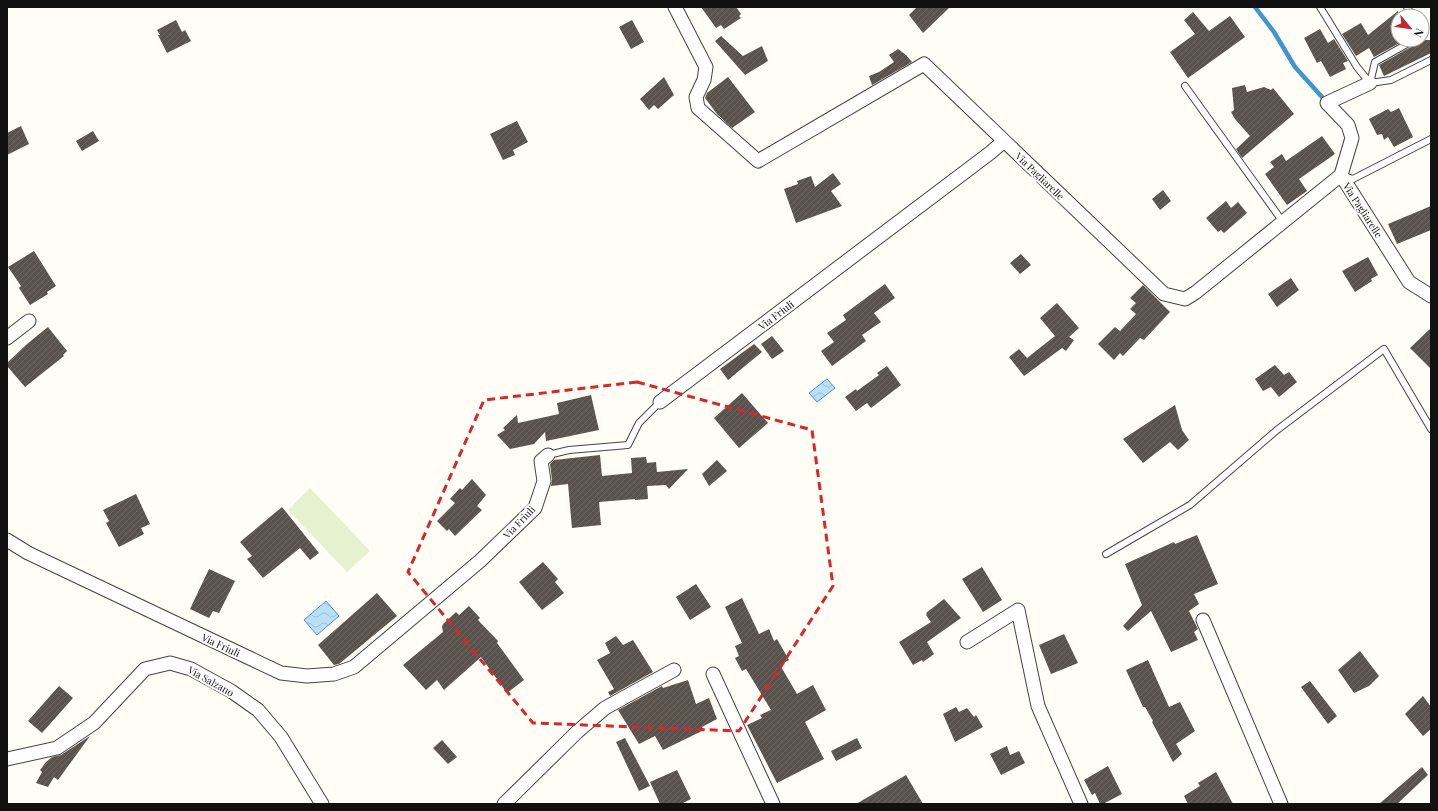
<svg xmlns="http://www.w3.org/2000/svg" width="1438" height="811" font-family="'Playfair Display',serif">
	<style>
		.pitch { fill: #e6f2cf }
		.water { fill: url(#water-waves); stroke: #3f96cf }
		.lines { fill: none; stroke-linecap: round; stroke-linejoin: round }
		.stream { stroke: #3f96cf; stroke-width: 4.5 }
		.building { fill: url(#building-hatch) }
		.lane-casing { stroke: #444; stroke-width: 8 }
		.street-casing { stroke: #444; stroke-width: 15 }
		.lane { stroke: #fff; stroke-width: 6 }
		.street { stroke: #fff; stroke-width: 13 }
		.marked { fill: none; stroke: #d62828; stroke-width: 3; stroke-dasharray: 8 5; stroke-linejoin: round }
		.labels { text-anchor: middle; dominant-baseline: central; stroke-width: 4; stroke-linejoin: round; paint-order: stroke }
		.street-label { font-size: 10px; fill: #111; stroke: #fff }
	</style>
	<defs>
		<pattern id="water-waves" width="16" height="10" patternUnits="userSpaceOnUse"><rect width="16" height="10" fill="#b9e0f7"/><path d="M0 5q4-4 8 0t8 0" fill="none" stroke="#9ebfd3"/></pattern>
		<pattern id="building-hatch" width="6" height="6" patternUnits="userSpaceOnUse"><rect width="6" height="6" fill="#5a524d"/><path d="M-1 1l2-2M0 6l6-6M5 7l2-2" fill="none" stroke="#6d6662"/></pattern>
	</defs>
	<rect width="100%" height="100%" fill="#fffdf5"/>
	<path class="pitch" d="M310 488 370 551 347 572 288 510Z"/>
	<path class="water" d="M827 379 835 388 817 402 809 393Z
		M326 601 339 616 317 635 304 620Z"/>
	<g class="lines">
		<path class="stream" d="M1255 7 1274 32 1295 67 1322 97"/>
	</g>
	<path class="building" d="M701 7H736L741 14 739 16 741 18 724 29 721 25 716 28Z
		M917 7H950L923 33 909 15Z
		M1398 11V40H1405L1374 57 1369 48 1356 56 1342 34 1361 23 1368 35Z
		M1193 12 1209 31 1230 16 1245 37 1188 78 1170 52 1195 34 1184 20Z
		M176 20 182 32 185 30 191 41 167 53 158 35H160L157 30Z
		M632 20 644 42 631 49 619 27Z
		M1320 29 1328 43 1334 39 1348 61 1343 63 1346 69 1330 77 1321 61 1317 63 1304 38Z
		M721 36 743 56 762 46 768 61 745 75 715 41Z
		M1418 40H1431V53L1384 76 1379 65 1416 44Z
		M898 49 906 55 912 62 872 85 869 76 879 72 894 62 889 55Z
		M664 77 674 95 658 109 654 105 649 110 640 99Z
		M728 77 755 112 732 128 717 114 705 98 707 93Z
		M1245 85 1247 92 1264 87 1271 90 1273 88 1294 114 1242 158 1236 149 1250 136 1235 119 1231 112 1234 110 1232 88Z
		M1399 108 1413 137 1394 147 1388 137 1384 140 1382 134 1377 135 1369 119 1388 109 1391 112Z
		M517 121 528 142 513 150 515 155 503 160 490 134Z
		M21 126 29 144 7 155V133Z
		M93 131 99 141 82 151 76 141Z
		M1322 136 1335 154 1299 179 1307 191 1287 205 1265 174 1274 167 1270 162 1282 154 1286 161Z
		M833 173 841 184 831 191 842 206 796 223 784 189 798 184 797 181 811 176 815 187Z
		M1163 190 1171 201 1160 210 1152 199Z
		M1226 201 1231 208 1238 202 1247 213 1224 233 1221 230 1218 232 1206 218Z
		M1431 206V230L1397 244 1388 224Z
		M34 251 56 286 47 292 48 294 30 305 19 288 21 286 8 267Z
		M1021 254 1031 265 1020 274 1010 263Z
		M1368 257 1378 275 1371 279 1372 281 1355 292 1342 271Z
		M1291 278 1299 290 1277 307 1268 294Z
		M885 284 895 298 874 313 881 322 862 335 866 341 832 366 821 351 834 342 827 333 846 320 843 315Z
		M1143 285 1170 312 1144 340 1140 338 1123 356 1120 353 1114 360 1098 344 1115 327 1120 331 1136 314 1130 309 1136 303 1130 298Z
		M1057 303 1079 328 1069 337 1074 340 1066 351 1062 348 1024 376 1009 357 1019 349 1027 358 1055 336 1040 318Z
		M48 327 67 351 63 355 64 356 25 387 7 366V363L27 344Z
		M1431 328V369L1410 348Z
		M772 336 784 351 772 359 761 344Z
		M754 344 762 352 728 380 720 369Z
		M1275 365 1284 375 1289 372 1297 382 1279 397 1271 387 1263 391 1255 379Z
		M887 366 901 385 871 408 867 403 856 411 845 397 856 389 857 391 879 375 877 373Z
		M742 393 768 423 739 448 714 418Z
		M591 395 599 430 546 441 545 432 534 444 510 449 497 435 505 430 503 428 517 415 518 423 559 414 557 403Z
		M1175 405 1182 430 1189 440 1178 450 1170 442 1143 463 1123 439Z
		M600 455 602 476 632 473 631 458 646 457 647 463 656 462 657 472 688 469 669 489 666 485 647 486 648 499 635 500V499L599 502 601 525 572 528 568 484 551 486 552 480 550 464 554 460Z
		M717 460 727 471 709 486 702 474Z
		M472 479 486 495 477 506 482 510 455 536 449 529 447 531 437 521 455 503 450 499 460 488 462 490Z
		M136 494 150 524 141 528 144 534 119 547 106 523 109 521 103 510Z
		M282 507 319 553 310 560 300 548 263 578 247 559 252 556 240 542Z
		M1197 535 1218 584 1194 594 1199 604 1189 611 1198 629 1194 632 1198 640 1171 652 1151 611 1128 631 1123 626 1142 605 1125 564 1174 542 1175 544Z
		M543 562 558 579 555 582 564 593 542 610 519 582Z
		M982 567 1002 600 983 612 962 579Z
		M209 569 235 581 219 613 213 611 209 618 190 609Z
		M696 584 711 607 690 620 676 597Z
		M377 593 397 616 339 664 334 665 318 645Z
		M742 598 759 634 769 629 774 641 777 639 789 660 780 665 797 694 813 685 826 710 805 722 824 759 777 783 747 725 762 718 760 715 771 710 746 669 742 671 735 658 739 656 735 646 742 643 725 607Z
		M944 599 961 618 927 642 934 654 923 662 922 660 913 665 899 642 931 622 926 615 927 614 926 613Z
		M469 606 480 618 478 620 498 641 497 643 524 680 507 693 481 657 444 690 437 680 426 690 403 665 443 632 442 627 443 624 456 612 459 615Z
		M1064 634 1078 663 1051 674 1039 645Z
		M616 636 623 645 633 640 653 672 610 696 608 692 614 689 597 660 610 653 605 643Z
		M1360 651 1379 676 1369 686 1354 693 1338 670Z
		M1148 660 1169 707 1180 702 1195 731 1176 744 1182 754 1173 762 1152 722 1153 721 1145 707H1143L1126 670Z
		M688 680 696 704 709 698 717 719 702 727 704 730 663 750 655 736 639 744 618 710 662 686 663 688Z
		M1310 681 1337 716 1328 724 1301 687Z
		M59 686 73 698 42 733 28 721Z
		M1423 696 1431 707V729L1423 736 1405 714Z
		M956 707 959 712 967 708 974 717 976 715 983 727 955 742 943 714Z
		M90 736 58 780 54 777 48 787 36 783 42 772 40 770 46 762 52 757 61 755Z
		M625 738 650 786 639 791 616 742Z
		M857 738 862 748 836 761 831 751Z
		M442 740 457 757 448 764 433 748Z
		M1007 746 1010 755 1019 751 1025 763 1001 775 990 754Z
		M1108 766 1122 794 1103 804H1100L1095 793 1092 795 1084 780Z
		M1422 767 1428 775 1397 804H1379Z
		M677 770 691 799 681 804H660L650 782Z
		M1216 772 1233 804H1188L1184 796 1200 786 1198 783Z
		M906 775 923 804H856Z"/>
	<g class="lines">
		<g class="lane-casing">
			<path id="lane" d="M1320 7 1357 67 1370 83
				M1407 7 1412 16
				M1422 31 1424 34 1422 36
				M1370 83 1391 80 1431 60
				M1370 83 1375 62 1414 40
				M1185 86 1283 222
				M1344 176 1353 179 1431 139
				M548 455 569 450 628 445 639 423 660 402
				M1106 554 1190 505 1277 430 1384 349 1431 429"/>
		</g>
		<g class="street-casing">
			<path id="street" d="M675 7 706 67 704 80 696 97 698 108 758 161 924 64 1164 294 1185 299 1195 293 1341 175
				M1341 175 1409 282 1431 296
				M1341 175 1352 138 1348 125 1327 103 1370 83
				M7 338 29 321
				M660 402 990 153 1004 141
				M7 540 28 553 281 673 307 676 334 674 354 667 480 561 535 508 544 481 541 461 548 455
				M1203 620 1281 804
				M967 642 1018 610 1038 706 1081 804
				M713 674 773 804
				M7 759 57 748 94 723 145 669 170 663 191 669 231 691 258 710 281 737 322 804
				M504 804 577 732 605 708 674 670"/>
		</g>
		<use href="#lane" class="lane"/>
		<use href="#street" class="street"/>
	</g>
	<path class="marked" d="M637 382 812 430 833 586 739 731 533 723 408 572 484 400Z"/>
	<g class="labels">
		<g class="street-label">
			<text transform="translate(1040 176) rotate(44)">Via Pagliarelle</text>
			<text transform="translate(1363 210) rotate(57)">Via Pagliarelle</text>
			<text transform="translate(776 315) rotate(-37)">Via Friuli</text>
			<text transform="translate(519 522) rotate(-46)">Via Friuli</text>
			<text transform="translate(221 645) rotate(25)">Via Friuli</text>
			<text transform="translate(211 681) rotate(29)">Via Salzano</text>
		</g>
	</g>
	<rect width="1438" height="811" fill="none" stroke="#111111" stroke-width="16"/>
	<g transform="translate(1410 28) rotate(119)"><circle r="19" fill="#ffffff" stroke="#a0a0a0"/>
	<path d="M0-3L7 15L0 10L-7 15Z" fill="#c4262e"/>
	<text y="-6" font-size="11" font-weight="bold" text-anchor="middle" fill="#111111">N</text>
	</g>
</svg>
